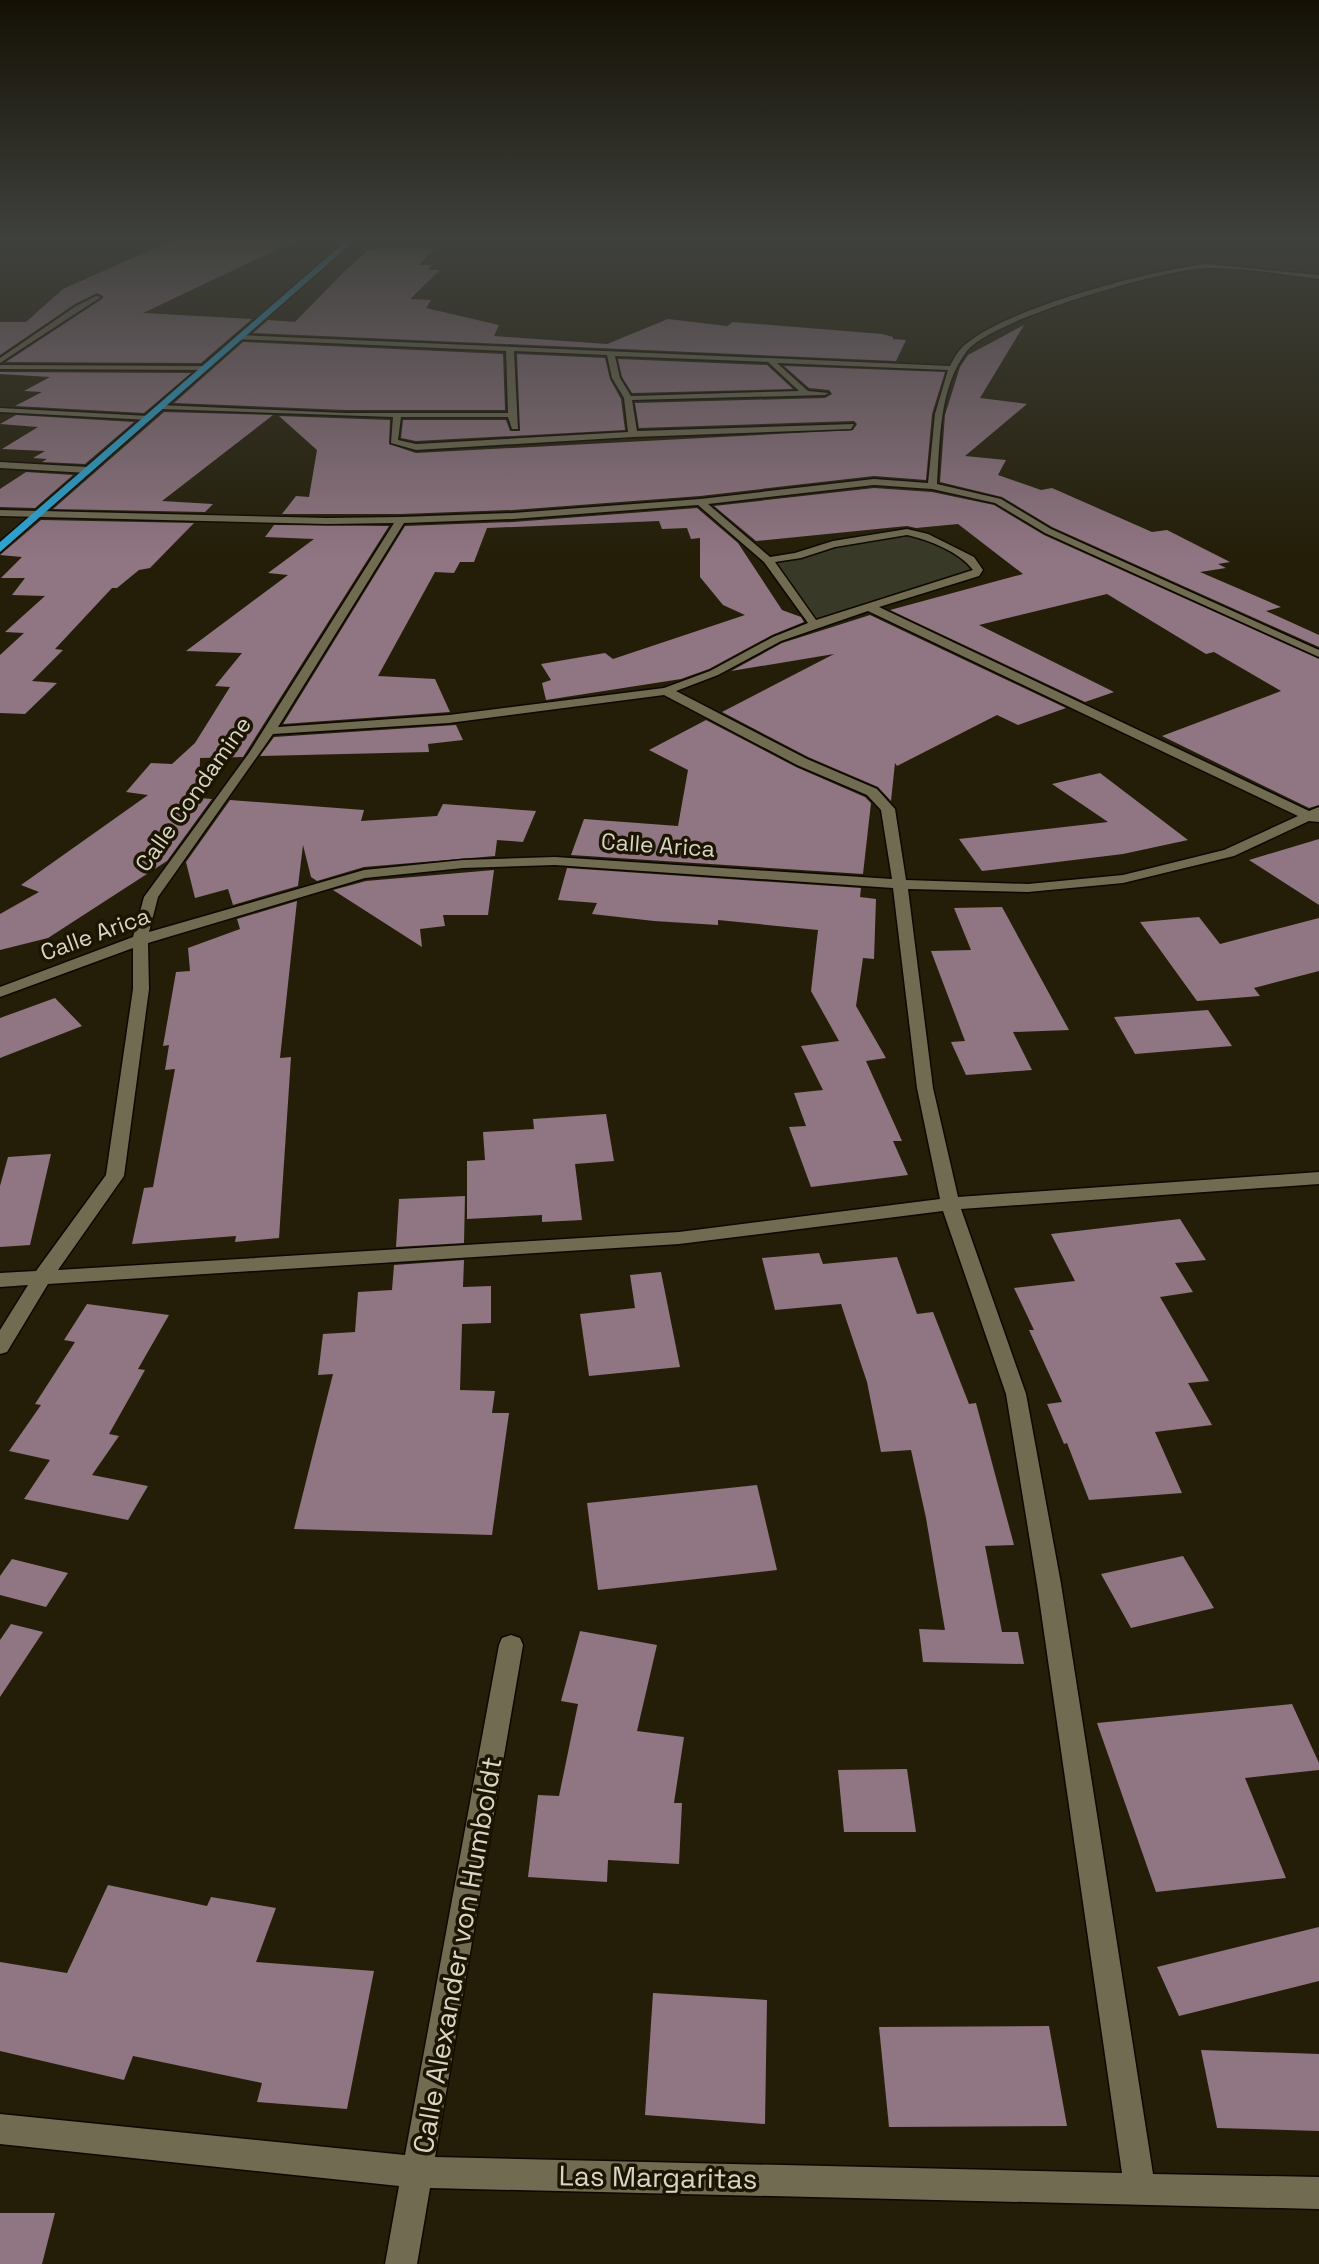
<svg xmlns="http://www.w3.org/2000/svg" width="1319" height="2264" font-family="'Space Grotesk',sans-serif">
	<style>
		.green { fill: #383927 }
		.building { fill: #907582 }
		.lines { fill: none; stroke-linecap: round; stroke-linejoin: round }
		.minor-casing { stroke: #0d0800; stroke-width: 3 }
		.highway-casing { stroke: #0d0800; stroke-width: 3 }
		.minor { fill: #716b52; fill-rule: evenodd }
		.highway { fill: #2ca7d6; fill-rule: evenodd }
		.labels { text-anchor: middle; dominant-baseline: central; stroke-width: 7; stroke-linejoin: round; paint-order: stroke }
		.street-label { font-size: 23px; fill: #d8d4c6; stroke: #1b1501 }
		.near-street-label { font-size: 28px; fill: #d8d4c6; stroke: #1b1501 }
	</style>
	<rect width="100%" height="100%" fill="#241e08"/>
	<path class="green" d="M907 532C930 537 965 550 978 570L814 624 768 560 823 547Z"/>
	<path class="building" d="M173 240H297L143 313 252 319 201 363 6 362 102 299 103 296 97 293 75 304 0 355V322H26L63 289Z
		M377 248 434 249 419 265H432L428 270H440L410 299 431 300 426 308 499 325 494 336 607 344 668 319 727 326 733 322 882 334 893 337V339L906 340 896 361 253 333 268 320 295 322 344 272 367 251Z
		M1024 325 980 398 1027 404 965 456 1006 460 998 475 1041 490 1052 488 1152 532 1167 530 1230 562 1218 564 1226 568 1200 572 1281 607 1266 611 1319 635V647L1052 527 1002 497 940 482 945 415 960 367 968 355Z
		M243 342 503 354 505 410H345L174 403Z
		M517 354 605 358 610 379 621 399 625 430 416 441 401 438 403 420H506L510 431H520Z
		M618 359 767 365 793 389 632 393 622 377Z
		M784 366 945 372 932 414 926 480 874 476 700 496 513 510 401 514H282L296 496 309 497 317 450 279 416 390 420 389 444 416 453 853 430 857 424 854 421 639 428 635 403 825 398 832 394 829 390 809 388Z
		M0 372 191 373 144 413 15 406 42 392 24 391 50 377 0 374Z
		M164 412 273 415 162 501 213 504 205 512 53 509Z
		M16 415 134 422 85 464 42 462 47 459 33 458 45 451 2 449 38 427 0 424Z
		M26 472 73 475 35 508 0 507V489Z
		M874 488 932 492 994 505 1044 535 1319 659V805L1309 808 1162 736 1281 691 1214 652 1206 654 1107 594 979 625 1114 692 1085 702 890 610 1023 574 958 524 916 528 907 526 756 541 714 506Z
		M697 508 738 543 782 610 801 617 804 622 772 635 709 669 681 679 546 700 542 683 551 680 541 664 605 653 613 659 745 615 723 605 700 577V538L691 539 687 528 662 529 659 521 487 528 474 562H460L454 573 435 572 378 676 435 679 450 712 283 724 405 526 513 522Z
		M41 520 194 523 150 568 139 570 117 588H112L55 649 63 650 32 681 57 683 25 714 0 713V655L24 633 5 632 45 596 12 595 25 578H1L22 557 0 555Z
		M274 525 389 526 243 757 200 758 199 798 212 799 167 861 48 938 0 950V914L39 892 21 885 148 795 126 792 151 763 172 764 195 743 230 687 215 686 242 653 186 651 288 575 268 573 314 539 265 537Z
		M870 615 1066 708 1018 725 997 715 897 766 895 763 891 801 878 787 808 757 722 712 834 654 731 671 782 643Z
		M706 720 796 767 865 797 871 803 863 874 571 855 584 819 678 826 688 770 649 750Z
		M456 725 463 740 428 744 429 752 260 756 274 737Z
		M1100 773 1188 840 1123 854 982 871 959 839 1108 822 1052 784Z
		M230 800 364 810 361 821 437 816 443 804 536 811 523 842 497 840 495 856 364 867 317 881 311 877 303 845 298 886 233 905 228 889 195 898 186 862Z
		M1319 839V905L1249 860Z
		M567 868 861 888 860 897 876 899 874 959 863 958 856 1006 886 1058 866 1061 902 1141H893L908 1175 811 1187 789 1127 806 1126 794 1093 823 1090 801 1046 839 1041 811 991 818 930 718 920V925L654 921 592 914 597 903 558 900Z
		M494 870 488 915H443L445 926 420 929 422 947 333 890 366 881Z
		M297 901 280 1058 291 1057 279 1238 235 1242 236 1236 132 1244 144 1188 153 1187 175 1069 165 1070 169 1045 163 1046 176 972 190 971 188 948 240 929 237 919Z
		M1002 907 1069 1030 1013 1032 1032 1070 966 1075 951 1042 965 1041 931 951 971 950 954 908Z
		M1199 917 1220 944 1319 918V971L1254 988 1260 996 1197 1001 1140 922Z
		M55 998 82 1026 0 1058V1018Z
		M1208 1010 1232 1046 1135 1054 1114 1017Z
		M606 1114 614 1161 575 1164 582 1220 542 1222V1215L467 1219V1161L485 1160 483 1132 534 1129 533 1119Z
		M51 1154 30 1245 0 1247V1186L8 1157Z
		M465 1196 464 1243 396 1247 399 1199Z
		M1180 1219 1206 1260 1175 1263 1193 1292 1160 1297 1209 1381 1188 1383 1212 1425 1155 1432 1182 1493 1089 1500 1067 1443 1064 1444 1047 1404 1062 1402 1029 1330H1034L1014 1288 1075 1281 1051 1234Z
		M819 1253 823 1264 897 1257 917 1314 933 1312 969 1404 976 1403 1014 1545 985 1546 1002 1632H1018L1024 1664 923 1662 919 1629 945 1630 926 1518 911 1450 881 1452 867 1382 841 1304 775 1310 762 1258Z
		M464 1260 463 1287 491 1286V1323L462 1324 460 1390 495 1391 492 1413H509L492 1535 294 1529 333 1374 318 1375 323 1334 355 1332 358 1292 392 1290 394 1265Z
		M661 1272 680 1367 589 1376 580 1314 635 1308 630 1275Z
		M87 1304 169 1315 138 1369 145 1370 109 1434 119 1436 92 1475 148 1486 128 1520 24 1499 50 1460 9 1451 41 1405 35 1404 75 1342 64 1340Z
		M757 1485 777 1570 598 1590 587 1503Z
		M1183 1556 1214 1608 1131 1628 1101 1574Z
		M12 1559 68 1573 46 1607 0 1595V1576Z
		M11 1624 43 1632 0 1697V1640Z
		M580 1631 657 1645 637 1731 684 1737 674 1803H682L679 1864 608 1860 607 1882 528 1877 538 1795 559 1796 578 1704 561 1701Z
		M1292 1704 1319 1763V1770L1245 1778 1286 1878 1156 1892 1097 1723Z
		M907 1769 916 1832H844L838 1770Z
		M108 1885 207 1906 211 1897 276 1908 256 1962 374 1971 347 2109 257 2102 262 2083 133 2056 124 2080 0 2051V1962L67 1973Z
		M1319 1927V1981L1179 2016 1157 1967Z
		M653 1993 767 2000 765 2124 645 2115Z
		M1049 2026 1067 2126 889 2127 879 2027Z
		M1201 2050 1319 2054V2131L1217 2128Z
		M0 2213H55L42 2264H0Z"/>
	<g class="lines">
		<g class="minor-casing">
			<path id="minor" d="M1207 264 1319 275V279C1282 275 1244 267 1207 268 1164 269 992 319 967 351 939 387 940 440 937 484L1001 499 1051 529 1319 650V657L1045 533 995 503 932 489 874 485 708 504 770 557 795 553 833 541 907 529 928 534 974 557 983 570 979 576 879 607 1309 811 1319 807V822L1309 821 1234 856 1123 883 1028 892 908 889 933 1088 958 1197 1319 1172V1184L961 1209 1026 1394 1061 1584 1153 2174 1319 2177V2209L430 2188 417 2264H385L399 2186 0 2144V2114L405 2155 499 1645 502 1638 511 1635 520 1638 523 1645 435 2157 1122 2173 1037 1584 1006 1394 943 1211 679 1244 48 1284 7 1352 0 1354V1330L28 1285 0 1287V1273L36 1271 106 1175 133 989V948L0 997V987L133 937 144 897 249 753 394 523 327 524 0 516V510L327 518 401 517 513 513 700 499 874 479 928 483 935 414 948 370 777 363 808 391 829 393 825 395 632 400 637 431 854 424 851 429 633 437 416 450 391 443 393 417 160 409 156 407 160 405 345 413H508L506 351 235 339 238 335 950 366C954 358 959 349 966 344 1008 308 1151 270 1207 264ZM514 351 607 355 612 378 624 398 628 432 416 444 398 440 401 417H508L512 429H518ZM615 356 768 362 799 391 631 396 620 378ZM698 505 764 562 808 623 773 637 710 671 664 688 449 715 278 727 404 523 513 519ZM907 535C929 540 960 552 973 570L816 620 775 562 801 558 835 547ZM868 611 1298 816 1224 850 1123 875 1028 884 906 880 895 809 877 789 807 759 676 691 718 675 781 641ZM664 695 797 765 867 795 881 810 892 879 555 857 463 860 364 870 149 932 158 897 273 734 449 723ZM555 865 893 888 917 1088 940 1199 679 1232 58 1270 124 1176 149 989 148 943 365 878 463 868Z
				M96 296 101 297 0 363V358L76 306Z
				M0 365 203 366 207 368 203 370 0 369Z
				M0 408 149 416 153 418 149 420 0 412Z
				M0 462 88 467 92 470 88 473 0 468Z"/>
		</g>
		<g class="highway-casing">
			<path id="highway" d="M347 240H355L0 552V542Z"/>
		</g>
		<use href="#minor" class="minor"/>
		<use href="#highway" class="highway"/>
	</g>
	<linearGradient id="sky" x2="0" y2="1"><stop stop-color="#141004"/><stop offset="0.43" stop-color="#3f413d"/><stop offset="1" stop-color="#3f413d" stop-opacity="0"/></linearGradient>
	<rect width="1319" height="557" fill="url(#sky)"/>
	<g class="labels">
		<g class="street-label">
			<text transform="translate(193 794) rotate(-55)">Calle Condamine</text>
			<text transform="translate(658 845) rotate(4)">Calle Arica</text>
			<text transform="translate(95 934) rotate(-20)">Calle Arica</text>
		</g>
		<g class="near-street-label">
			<text transform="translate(457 1955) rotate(-80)">Calle Alexander von Humboldt</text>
			<text transform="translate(658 2177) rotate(1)">Las Margaritas</text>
		</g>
	</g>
</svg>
